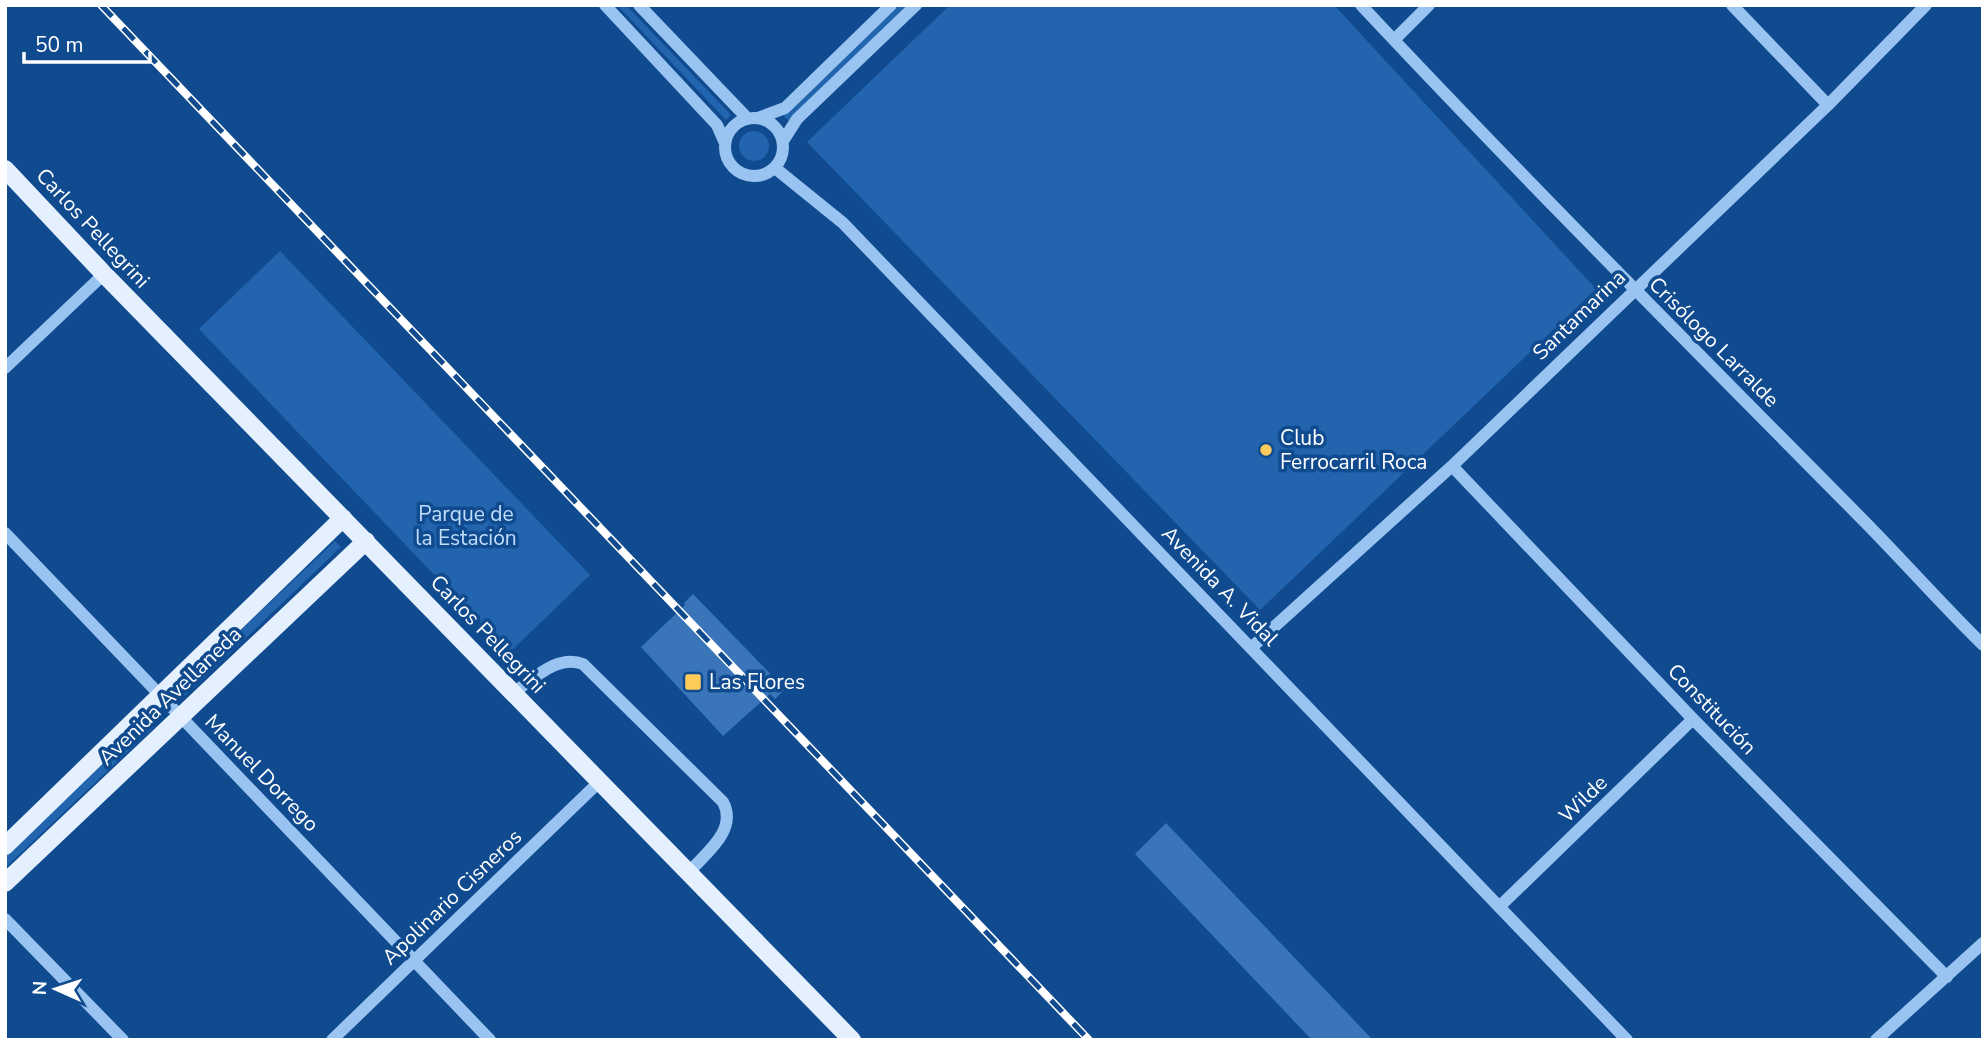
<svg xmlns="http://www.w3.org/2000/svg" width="1988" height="1045" font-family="'Nunito Sans',sans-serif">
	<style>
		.green { fill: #2265ae }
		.building { fill: #3975b8 }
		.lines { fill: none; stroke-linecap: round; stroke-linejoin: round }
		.minor { stroke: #99c4f2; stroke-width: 12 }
		.major { stroke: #e5f0ff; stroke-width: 18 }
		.rail-casing { stroke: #fff; stroke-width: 8 }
		.rail { stroke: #104b8f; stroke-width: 5; stroke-dasharray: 16; stroke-linecap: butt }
		.poi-dot { fill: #ffcb5b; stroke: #104b8f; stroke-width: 2.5 }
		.labels { text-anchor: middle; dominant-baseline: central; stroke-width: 7; stroke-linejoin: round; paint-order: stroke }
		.street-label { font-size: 21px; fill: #fff; stroke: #104b8f }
		.poi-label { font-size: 21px; fill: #fff; stroke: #104b8f; text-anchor: start }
		.park-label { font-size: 21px; fill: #c1defd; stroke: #104b8f }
	</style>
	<rect width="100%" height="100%" fill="#104b8f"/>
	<path class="green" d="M617 5H626L731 115 726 120Z
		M897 5H910L788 121 782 114Z
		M950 5H1334L1596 289 1260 610 807 142Z
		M739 146a15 15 0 1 1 30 0a15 15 0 1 1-30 0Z
		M280 251 590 575 509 653 199 329Z
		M335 541 341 547 185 696 179 689Z
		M148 720 154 727 5 868V855Z"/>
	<path class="building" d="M693 594 785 689 775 699 770 694 723 736 641 647 685 605 684 603Z
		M1166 823 1373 1040H1312L1135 854Z"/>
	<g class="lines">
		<path class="minor" d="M605 5 717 125 725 143
			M639 5 748 119
			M1361 5C1523 178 1691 346 1858 515 1900 557 1940 603 1983 645
			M1732 5 1828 105
			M1394 40 1429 5
			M725 147a29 29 0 1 1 58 0a29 29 0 1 1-58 0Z
			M758 118 785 108 891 5
			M783 141 797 119 916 5
			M775 168 843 223 1627 1040
			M5 368 104 274
			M1452 466 1693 719 1947 977
			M5 533 490 1040
			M1252 647 1452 466 1828 105 1926 5
			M513 693C534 679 557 654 583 664L723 802C738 830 706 853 689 872
			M1499 907 1693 719
			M5 919 123 1040
			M332 1040 599 782
			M1876 1040 1983 943"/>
		<path class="major" d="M5 169 104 274 852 1040
			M5 846 343 518
			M5 883 366 541"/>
		<g class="rail-casing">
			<path id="rail" d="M101 5 1089 1040"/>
		</g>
		<use href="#rail" class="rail"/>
	</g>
	<g class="poi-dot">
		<circle cx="1266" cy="450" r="7"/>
		<rect x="684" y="673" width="18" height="18" rx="3.5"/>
	</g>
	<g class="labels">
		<g class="street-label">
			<text transform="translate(93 228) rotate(47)">Carlos Pellegrini</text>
			<text transform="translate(1579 315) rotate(-44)">Santamarina</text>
			<text transform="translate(1714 342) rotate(45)">Crisólogo Larralde</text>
			<text transform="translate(1220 586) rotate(46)">Avenida A. Vidal</text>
			<text transform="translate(488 634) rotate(46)">Carlos Pellegrini</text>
			<text transform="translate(170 696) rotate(-44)">Avenida Avellaneda</text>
			<text transform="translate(1712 709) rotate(46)">Constitución</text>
			<text transform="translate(262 773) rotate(46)">Manuel Dorrego</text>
			<text transform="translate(1583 799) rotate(-44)">Wilde</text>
			<text transform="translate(452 897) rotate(-44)">Apolinario Cisneros</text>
		</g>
		<g class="poi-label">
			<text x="1280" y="438">Club<tspan x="1280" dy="24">Ferrocarril Roca</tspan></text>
			<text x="709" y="682">Las Flores</text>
		</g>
		<g class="park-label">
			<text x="466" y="514">Parque de<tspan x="466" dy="24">la Estación</tspan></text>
		</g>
	</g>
	<rect width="1988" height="1045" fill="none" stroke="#ffffff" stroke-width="14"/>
	<g transform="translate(56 989) rotate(273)" stroke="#104b8f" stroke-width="5" paint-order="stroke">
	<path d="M0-5L12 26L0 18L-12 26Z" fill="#ffffff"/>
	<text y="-10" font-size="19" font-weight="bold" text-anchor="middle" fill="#ffffff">N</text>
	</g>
	<path d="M24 52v10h126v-10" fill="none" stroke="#ffffff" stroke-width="3.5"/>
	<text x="35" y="52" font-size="21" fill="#ffffff" stroke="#104b8f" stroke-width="5" paint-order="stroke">50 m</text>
</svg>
